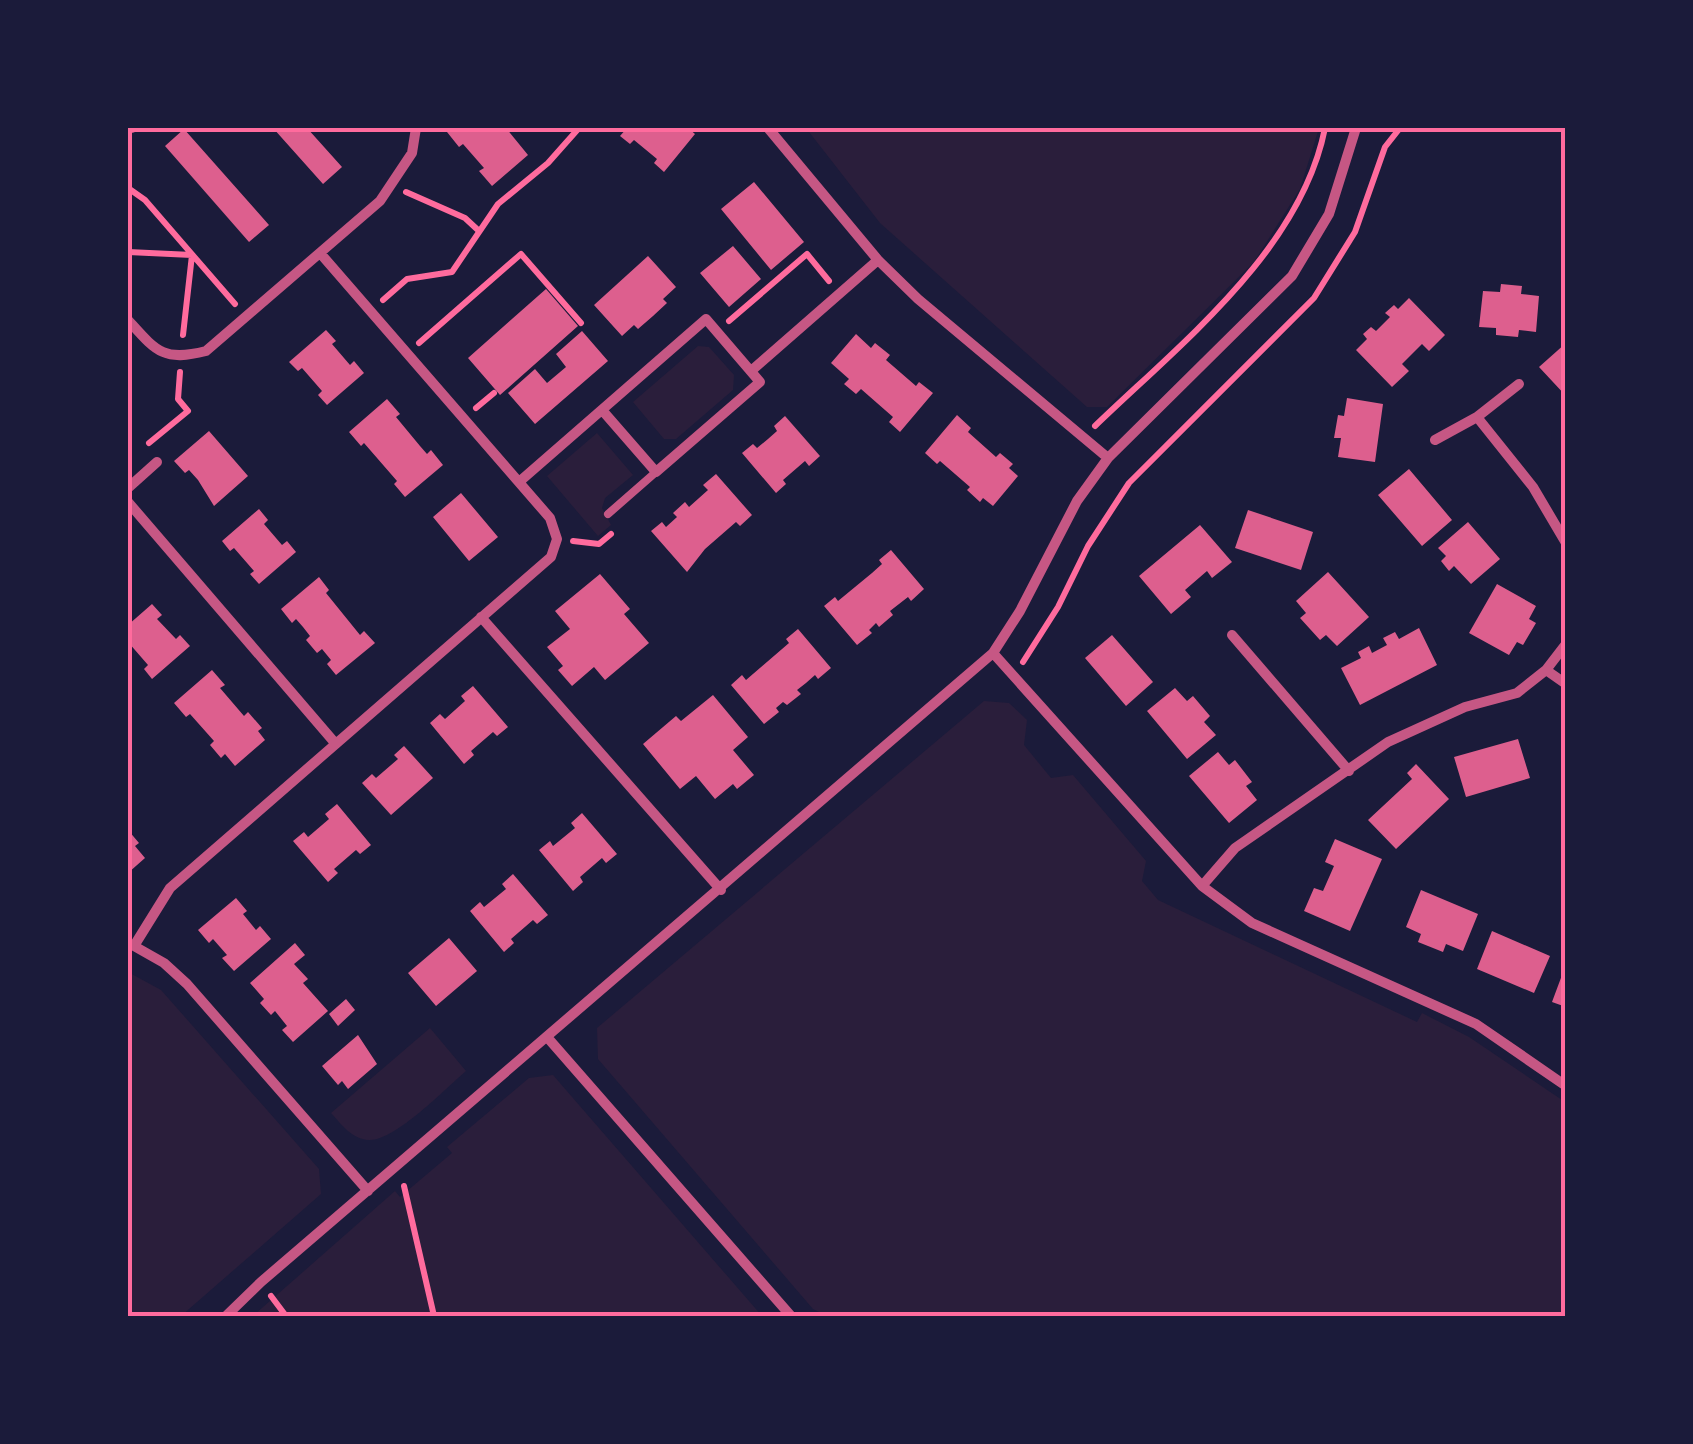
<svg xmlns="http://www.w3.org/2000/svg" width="1693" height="1444" font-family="Commissioner,sans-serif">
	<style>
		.green { fill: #2a1e3b }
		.building { fill: #dd5f8e }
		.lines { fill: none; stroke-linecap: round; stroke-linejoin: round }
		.path { stroke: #ff6b9d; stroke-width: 6 }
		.service { stroke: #c65784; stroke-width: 8 }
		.minor { stroke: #c65784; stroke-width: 10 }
		.neatline { fill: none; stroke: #ff6b9d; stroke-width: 4 }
	</style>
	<rect width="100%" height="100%" fill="#1b1b3a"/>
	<path class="green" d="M806 128H1319L1300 189 1254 262 1107 407H1087L880 223Z
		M698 346 709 347 734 375 733 390 676 439H664L633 402Z
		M597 433 633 475 605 498 602 508 611 525 598 536 547 476Z
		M984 701 1009 703 1027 720 1024 745 1051 778 1073 775 1146 861 1142 881 1158 900 1417 1022 1422 1013 1469 1037 1565 1102V1316H827L813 1309 598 1059 597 1028Z
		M128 972 161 990 319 1169 321 1194 181 1316H134L128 1311Z
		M430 1028 466 1071C445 1089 395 1141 369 1140 352 1139 342 1125 331 1113Z
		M553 1075 762 1316H253L395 1191 400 1197 452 1153 447 1147 529 1078Z"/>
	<path class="building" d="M273 128H307L342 167 323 184Z
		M452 128H506L528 155 492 186 479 171 484 168 463 144 459 147 447 132Z
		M627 128H688L695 134 664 172 654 163 657 159 634 140 630 144 620 136Z
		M184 129 269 225 249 242 165 146Z
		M754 182 804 242 771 270 721 209Z
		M733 246 761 279 729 307 700 273Z
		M648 256 676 287 663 299 667 303 653 316 638 329 634 325 622 336 594 305Z
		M1501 284 1522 286 1521 294 1539 296 1536 332 1519 330 1518 337 1496 335V328L1479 327 1483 291 1500 292Z
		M546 289 578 326 500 395 468 358Z
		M1409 298 1445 335 1429 351 1422 344 1402 364 1409 371 1392 387 1356 350 1367 339 1363 334 1371 327 1376 331 1390 317 1385 313 1394 305 1398 309Z
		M326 330 336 341 332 344 350 365 354 361 364 373 327 405 318 395 322 391 302 368 298 371 289 362Z
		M582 331 608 361 535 424 508 393 535 369 547 383 566 367 556 354Z
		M856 334 871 348 875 343 890 355 886 360 916 386 919 382 933 393 900 432 889 422 893 417 861 389 856 394 844 384 849 379 831 363Z
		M1566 343V396L1539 367Z
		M1347 398 1383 404 1375 462 1338 457 1341 438H1334L1338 415 1344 416Z
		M387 399 400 414 396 417 420 446 427 454 431 450 443 465 405 497 394 484 397 481 364 443 361 446 349 432Z
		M957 415 971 428 968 432 996 457 1000 453 1013 464 1009 468 1018 476 993 506 983 498 980 502 967 490 970 487 940 461 937 464 925 453Z
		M785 416 820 456 809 466 805 461 783 480 786 484 776 493 742 453 753 444 757 448 768 439 777 431 774 426Z
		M209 431 248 476 214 506 198 480 189 470 185 473 174 461Z
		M1409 469 1452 520 1422 546 1378 495Z
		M716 474 752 515 740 526 736 522 705 549 687 572 651 531 662 522 666 527 677 517 673 513 685 502 689 507 708 490 703 485Z
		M461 493 498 537 469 561 433 517Z
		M259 509 268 520 264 524 282 545 287 541 296 552 259 584 250 574 254 571 234 548 230 551 222 541Z
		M1248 510 1313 532 1301 570 1235 548Z
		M1468 522 1500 559 1471 584 1454 566 1449 571 1441 561 1446 556 1438 548Z
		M1200 525 1232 562 1212 578 1207 571 1185 590 1191 597 1171 614 1139 576Z
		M891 550 924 589 911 601 908 597 890 611 893 615 879 627 876 623 869 630 872 633 857 645 824 606 835 597 838 601 872 573 882 564 879 560Z
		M1328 572 1369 617 1337 646 1326 635 1320 640 1300 618 1306 613 1296 601Z
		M600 574 630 609 624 614 649 643 605 680 594 667 572 686 558 670 563 666 547 647 570 629 555 611Z
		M319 577 329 590 326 593 360 635 364 631 375 643 336 675 327 664 331 660 322 649 317 653 306 640 310 636 303 627 296 619 292 623 281 609Z
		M1497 584 1536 606 1529 619 1536 623 1523 645 1517 642 1509 655 1469 633Z
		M152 604 162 615 157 619 176 639 180 635 190 646 152 679 144 669 148 665 128 642V625Z
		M1419 628 1437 665 1360 705 1341 668 1361 658 1358 652 1369 646 1372 653 1387 645 1383 638 1395 632 1399 639Z
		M798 629 831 668 818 679 815 675 806 683 797 690 801 694 787 705 783 702 776 708 779 712 764 724 731 685 742 675 746 680 789 643 786 639Z
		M1112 635 1153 682 1126 706 1085 658Z
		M212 670 225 685 220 688 244 716 248 712 262 728 258 731 265 740 235 766 225 754 221 758 210 745 214 741 190 714 186 717 174 703Z
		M473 686 508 727 497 736 493 732 471 751 474 755 464 764 430 723 440 714 445 719 465 701 461 696Z
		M1175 688 1187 701 1193 696 1210 716 1204 722 1216 735 1187 759 1147 711Z
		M713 695 748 737 733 750 754 775 737 789 733 784 715 799 696 776 680 789 643 744 676 716 681 721Z
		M1518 739 1530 778 1466 797 1454 757Z
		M404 746 433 778 391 815 362 783 372 774 376 778 398 759 394 755Z
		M1218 752 1229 765 1235 760 1252 782 1246 786 1257 800 1229 823 1189 776Z
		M1416 764 1449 799 1396 849 1368 820 1412 779 1407 773Z
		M337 804 371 845 360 854 356 850 334 869 338 873 328 882 293 841 304 832 308 837 329 819 325 814Z
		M582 813 617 854 606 863 602 858 580 877 583 882 573 891 539 850 550 841 553 846 575 828 571 823Z
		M128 830 139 843 135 846 145 858 128 873Z
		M1335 839 1382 859 1350 931 1304 911 1314 888 1323 891 1334 866 1325 862Z
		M513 874 548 915 537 924 533 920 511 939 514 943 504 952 470 911 480 902 484 907 506 889 502 884Z
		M1421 890 1478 914 1463 951 1446 944 1443 952 1418 942 1421 934 1406 927Z
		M236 898 247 911 243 914 256 930 260 926 271 939 234 971 222 958 227 955 213 939 209 943 198 930Z
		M1492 931 1550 956 1534 993 1477 969Z
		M449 938 477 971 436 1006 408 973Z
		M295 943 305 955 294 964 308 979 303 983 328 1011 293 1042 282 1030 287 1026 275 1011 271 1015 260 1003 264 999 250 983Z
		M1565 967H1566V1007L1552 1002Z
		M346 999 355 1010 338 1026 329 1014Z
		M358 1035 377 1064 348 1089 342 1081 338 1085 322 1066Z"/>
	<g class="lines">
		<path class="path" d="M128 188 145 200 235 304
			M406 192 465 218 479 231
			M128 252 192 255 183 335
			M383 300 407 279 452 272 498 204 548 163 579 128
			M729 321 807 254 829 281
			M419 343 521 254 581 323
			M476 408 494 393
			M1095 426C1181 343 1301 250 1325 128
			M149 443 188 411 178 399 180 372
			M573 541 599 544 611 534
			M1023 662 1058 607 1088 546 1129 483 1314 298 1355 232 1385 147 1400 128
			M404 1186 434 1316
			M271 1296 286 1316"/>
		<path class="service" d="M608 514 656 472"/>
		<path class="minor" d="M768 128 878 260 918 299 1108 458
			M128 129 132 128
			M320 253 550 518 557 539 551 557 170 888 134 946 164 963 187 984 368 1191
			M128 320C156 351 163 362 206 351L380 201 412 153 416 128
			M751 371 878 260
			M1477 417 1533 487 1566 543
			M1435 440 1477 417 1519 384
			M519 482 706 319 760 382 656 472 602 410
			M128 488 157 462
			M128 502 335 743
			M481 617 721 890
			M1232 635 1349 771
			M993 653 1202 886 1252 923 1476 1024 1566 1086
			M1546 670 1566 684
			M1202 886 1235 848 1388 742 1465 707 1517 693 1546 670 1566 644
			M547 1037 791 1316
			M226 1316 261 1282 993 653 1020 611 1077 501 1108 458 1292 276 1329 214 1356 128"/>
	</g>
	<rect width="1693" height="1444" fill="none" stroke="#1b1b3a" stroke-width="260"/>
	<rect x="130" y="130" width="1433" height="1184" class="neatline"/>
</svg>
